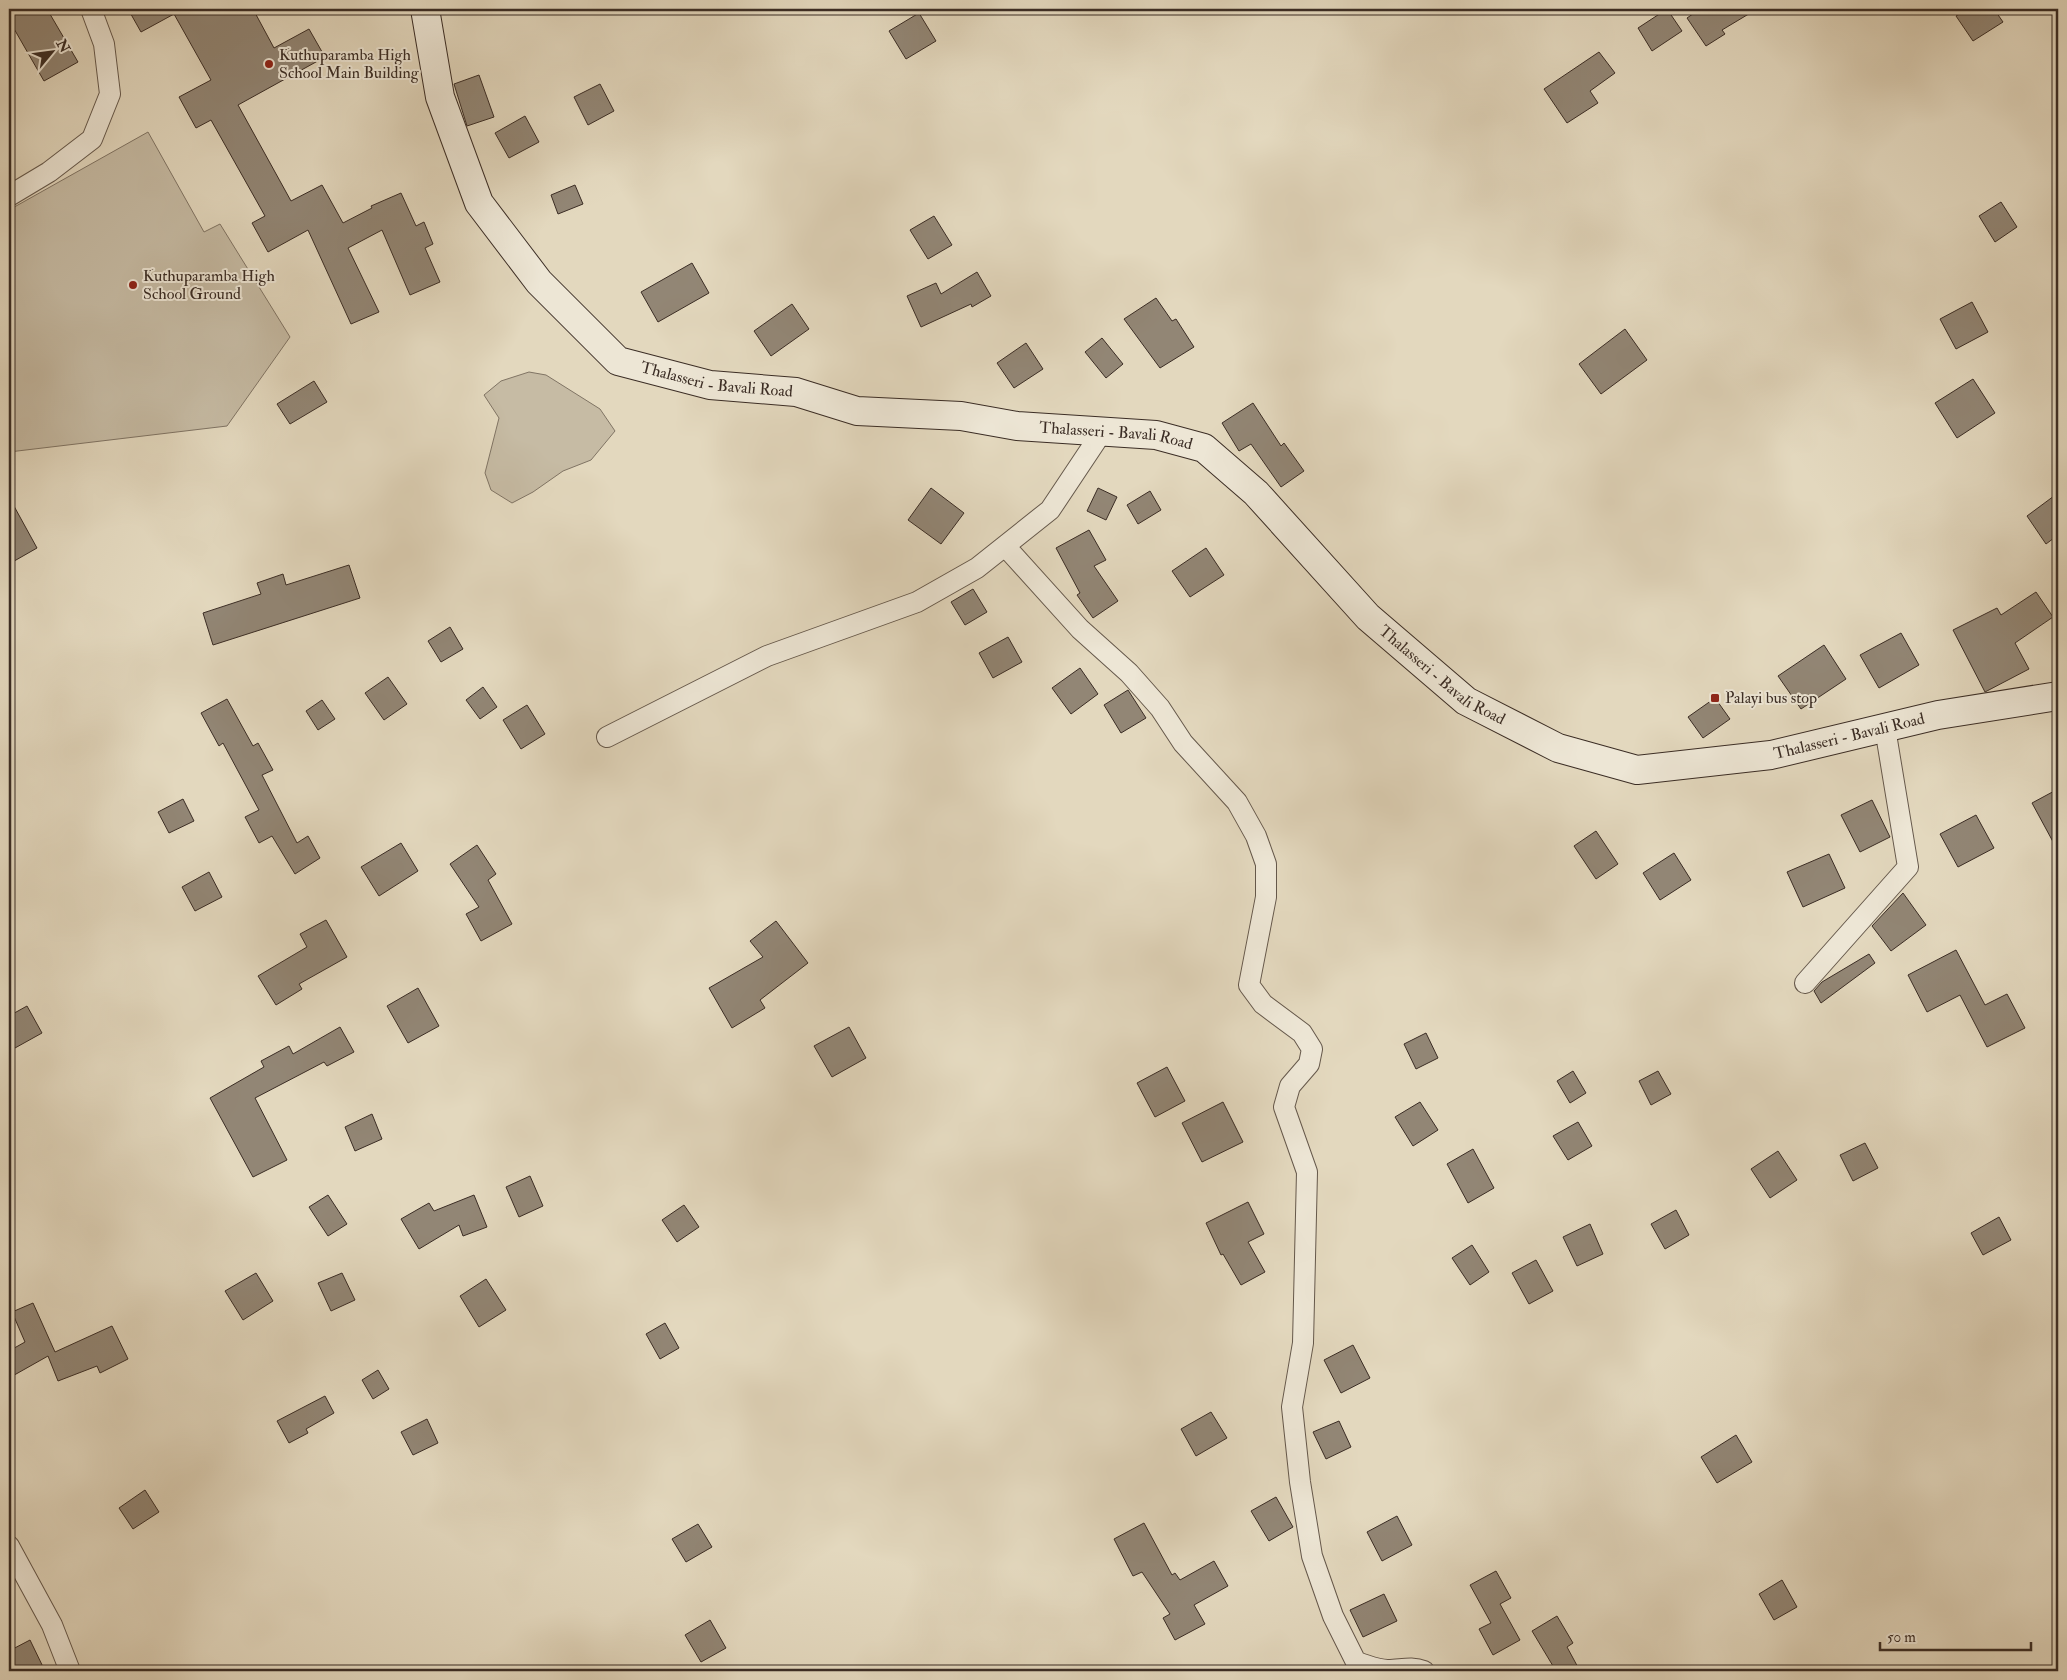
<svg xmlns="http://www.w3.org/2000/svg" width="2067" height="1680" font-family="'IM FELL Double Pica',serif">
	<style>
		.green { fill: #c6bba4; stroke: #807464 }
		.building { fill: #928675; stroke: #3b2d25 }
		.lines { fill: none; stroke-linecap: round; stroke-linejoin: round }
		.minor-casing { stroke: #65584b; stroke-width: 22 }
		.secondary-casing { stroke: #3b2d25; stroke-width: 30 }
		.minor { stroke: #ede6d5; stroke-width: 20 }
		.secondary { stroke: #ede6d5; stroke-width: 28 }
		.poi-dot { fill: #8f2418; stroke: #ede6d5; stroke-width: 2 }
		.labels { text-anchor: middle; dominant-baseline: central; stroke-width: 4; stroke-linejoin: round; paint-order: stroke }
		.poi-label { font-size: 16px; fill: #3b2d25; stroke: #ede6d5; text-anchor: start }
		.street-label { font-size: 16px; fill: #3b2d25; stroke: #ede6d5 }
	</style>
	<rect width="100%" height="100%" fill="#e3d8be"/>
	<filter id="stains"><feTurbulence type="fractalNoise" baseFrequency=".004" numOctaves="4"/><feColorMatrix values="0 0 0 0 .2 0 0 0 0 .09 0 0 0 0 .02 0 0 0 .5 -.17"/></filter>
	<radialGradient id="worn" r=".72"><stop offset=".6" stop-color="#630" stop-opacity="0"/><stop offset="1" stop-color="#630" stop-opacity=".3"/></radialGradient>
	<path class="green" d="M148 132 204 232 220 224 290 337 227 426 9 452V210Z
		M529 372 546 375 600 409 615 431 591 460 563 471 533 492 512 503 491 490 485 473 499 418 484 395 501 381Z"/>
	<path class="building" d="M9 9H47L78 62 44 81 9 20Z
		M128 9H253L274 48 309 29 325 57 238 105 291 201 322 185 343 223 372 208 371 206 401 193 416 226 424 222 433 244 425 248 440 282 410 295 382 230 348 248 379 312 351 324 308 230 268 252 252 223 265 216 211 120 196 128 179 97 211 80 174 14 141 32Z
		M1667 9 1682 31 1652 51 1638 28Z
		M1700 9H1757L1722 30 1725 34 1706 46 1687 18Z
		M1968 9H1994L2003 22 1973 41 1956 16Z
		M919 13 936 41 906 59 889 31Z
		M1599 52 1615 73 1590 91 1598 103 1567 123 1544 89Z
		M479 75 494 117 467 126 454 84Z
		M600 84 614 111 588 125 574 97Z
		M525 116 539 142 509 158 495 133Z
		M575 185 583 204 558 214 551 195Z
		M2001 202 2017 227 1995 242 1979 216Z
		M934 216 952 245 928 259 910 230Z
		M692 263 709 293 658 322 641 292Z
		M977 272 991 296 972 307 971 304 921 327 907 296 936 283 941 294Z
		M1156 298 1172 321 1176 319 1194 347 1160 368 1124 319Z
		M1972 302 1988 332 1956 349 1940 319Z
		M792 304 809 329 771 356 754 331Z
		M1625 329 1647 360 1601 394 1579 364Z
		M1102 338 1123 364 1106 378 1085 352Z
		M1026 343 1043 369 1014 388 997 363Z
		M1973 379 1995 413 1957 438 1935 403Z
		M314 381 327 402 290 424 277 404Z
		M1253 403 1281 446 1284 443 1304 471 1281 487 1251 444 1239 451 1222 423Z
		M931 488 964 513 941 544 908 520Z
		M1098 488 1117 497 1106 520 1087 511Z
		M1150 491 1161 510 1138 524 1127 505Z
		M2058 493V535L2046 544 2027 516Z
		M9 497 37 548 9 564Z
		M1089 530 1106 560 1094 566 1118 601 1093 618 1077 595 1080 593 1056 548Z
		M1206 548 1224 575 1190 597 1172 571Z
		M349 565 360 598 213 645 203 613 261 594 257 583 283 574 286 585Z
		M973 589 987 612 965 625 951 602Z
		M2036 592 2053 617 2015 643 2029 669 1985 692 1953 630 1997 608 2001 615Z
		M450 627 463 649 441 662 428 641Z
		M1901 633 1919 665 1879 688 1860 655Z
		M1008 637 1022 662 993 678 979 653Z
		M1824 645 1846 679 1801 709 1778 676Z
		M1080 668 1098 694 1071 714 1052 688Z
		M388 677 407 704 384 720 365 693Z
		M483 687 497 707 480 719 466 700Z
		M1128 690 1146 718 1121 733 1104 705Z
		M1715 698 1730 719 1703 738 1688 717Z
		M227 699 253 746 258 743 273 770 262 775 297 843 308 836 320 858 295 874 272 836 259 843 245 817 259 810 223 743 219 746 201 713Z
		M322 700 335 719 318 730 306 711Z
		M527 705 545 734 521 749 503 720Z
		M2058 789V851L2032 803Z
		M183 799 194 821 169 833 158 812Z
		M1872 800 1890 837 1860 852 1841 815Z
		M1976 815 1994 848 1958 867 1940 834Z
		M1596 831 1618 864 1596 879 1574 846Z
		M401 843 418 871 379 896 361 867Z
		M477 845 496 874 488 880 512 924 481 941 466 914 479 907 450 864Z
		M1674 853 1691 880 1660 900 1643 873Z
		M1829 854 1845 888 1803 907 1787 872Z
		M209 872 222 897 195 911 182 887Z
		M1903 893 1926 925 1891 951 1872 926Z
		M326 920 347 957 299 984 302 989 276 1005 258 976 307 947 300 934Z
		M776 921 808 963 760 1000 765 1008 732 1028 709 988 763 957 750 941Z
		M1956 950 1985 1005 2007 994 2025 1028 1987 1047 1960 995 1927 1012 1908 975Z
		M1869 954 1875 963 1821 1003 1814 991 1822 982Z
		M418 988 439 1026 408 1043 387 1006Z
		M27 1006 42 1033 15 1048 9 1036V1016Z
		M340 1027 354 1052 327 1066 324 1062 255 1098 287 1160 253 1177 210 1098 264 1067 261 1061 289 1046 293 1054Z
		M849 1027 866 1058 832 1077 814 1046Z
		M1426 1033 1438 1058 1416 1069 1404 1044Z
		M1167 1067 1185 1101 1155 1117 1137 1083Z
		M1573 1071 1586 1093 1570 1103 1557 1081Z
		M1658 1071 1671 1094 1651 1105 1639 1081Z
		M1223 1102 1243 1142 1202 1162 1182 1123Z
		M1420 1102 1438 1130 1413 1146 1395 1117Z
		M372 1114 382 1139 355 1151 345 1127Z
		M1578 1122 1592 1146 1568 1160 1553 1136Z
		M1865 1143 1878 1168 1853 1181 1840 1155Z
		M1473 1149 1494 1188 1468 1203 1447 1164Z
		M1778 1151 1797 1180 1770 1198 1751 1169Z
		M530 1176 543 1206 519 1217 506 1187Z
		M328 1195 347 1224 328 1236 309 1207Z
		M474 1195 487 1227 463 1236 459 1225 419 1249 401 1219 429 1203 434 1211Z
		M1248 1202 1264 1234 1248 1242 1265 1272 1241 1285 1223 1254 1221 1255 1206 1223Z
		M684 1205 699 1227 677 1242 662 1220Z
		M1676 1210 1689 1235 1665 1249 1651 1224Z
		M1999 1217 2011 1240 1983 1255 1971 1233Z
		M1590 1224 1603 1254 1577 1266 1563 1237Z
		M1472 1245 1489 1272 1470 1285 1452 1258Z
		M1536 1260 1553 1291 1529 1304 1512 1273Z
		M256 1273 273 1301 243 1320 225 1291Z
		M342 1273 355 1300 331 1311 318 1283Z
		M486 1279 506 1310 479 1327 460 1296Z
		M33 1303 55 1352 112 1326 128 1359 100 1373 97 1366 58 1381 48 1356 9 1378V1351L25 1342 12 1312Z
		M665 1323 679 1348 660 1359 646 1334Z
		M1353 1345 1370 1378 1341 1393 1324 1360Z
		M378 1370 389 1389 373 1399 362 1380Z
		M325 1396 334 1413 306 1429 308 1433 289 1443 277 1421Z
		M1211 1412 1227 1438 1196 1456 1181 1429Z
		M427 1419 438 1443 413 1455 401 1432Z
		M1339 1421 1351 1447 1326 1459 1313 1432Z
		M1736 1435 1752 1462 1717 1483 1701 1457Z
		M145 1490 159 1512 133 1529 119 1508Z
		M1276 1497 1293 1527 1269 1541 1251 1511Z
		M1397 1516 1412 1545 1382 1561 1367 1532Z
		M1144 1523 1172 1575 1175 1573 1180 1580 1214 1561 1228 1586 1194 1605 1205 1624 1175 1640 1163 1618 1170 1614 1142 1572 1133 1576 1114 1539Z
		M698 1524 712 1547 686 1562 672 1539Z
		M1496 1571 1511 1598 1500 1604 1520 1640 1493 1655 1479 1629 1491 1623 1470 1585Z
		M1782 1580 1797 1607 1774 1620 1759 1594Z
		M1384 1594 1397 1621 1363 1637 1350 1610Z
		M1557 1616 1573 1643 1567 1647 1580 1671H1556L1532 1631Z
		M710 1620 726 1648 701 1662 685 1635Z
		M30 1640 45 1671H9V1651Z"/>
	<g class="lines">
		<g class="minor-casing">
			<path id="minor" d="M9 196 49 172 92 139 110 94 104 44 91 9
				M1005 546 1080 629 1129 673 1160 708 1183 743 1237 802 1256 836 1266 864V897L1249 985 1263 1004 1302 1033 1312 1049 1309 1064 1290 1086 1284 1107 1307 1172 1303 1343 1292 1407 1300 1482 1312 1556 1333 1616 1356 1662C1367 1665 1377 1670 1388 1670 1401 1670 1411 1666 1424 1671
				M607 737 767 656 917 602 977 568 1050 510 1102 432
				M1805 983 1908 867 1885 728
				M9 1546 52 1625 70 1671"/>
		</g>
		<g class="secondary-casing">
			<g id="secondary">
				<path id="s1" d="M425 9 440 97 479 203 539 282 618 361 710 385 796 392 857 411 961 416 1017 426 1156 435 1204 448 1256 493 1368 617 1466 701 1558 748 1637 770 1771 755 1938 715 2058 696"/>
			</g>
		</g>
		<use href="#minor" class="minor"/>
		<use href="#secondary" class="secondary"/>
	</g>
	<g class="poi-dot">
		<circle cx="269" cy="64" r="5"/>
		<circle cx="133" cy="285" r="5"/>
		<rect x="1710" y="693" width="10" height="10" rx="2.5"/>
	</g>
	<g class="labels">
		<g class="poi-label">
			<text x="279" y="55">Kuthuparamba High<tspan x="279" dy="18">School Main Building</tspan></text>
			<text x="143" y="276">Kuthuparamba High<tspan x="143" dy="18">School Ground</tspan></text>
			<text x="1725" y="698">Palayi bus stop</text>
		</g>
		<g class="street-label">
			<text stroke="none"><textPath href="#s1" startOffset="514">Thalasseri - Bavali Road</textPath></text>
			<text stroke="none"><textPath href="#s1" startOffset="919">Thalasseri - Bavali Road</textPath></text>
			<text stroke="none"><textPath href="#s1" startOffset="1339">Thalasseri - Bavali Road</textPath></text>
			<text stroke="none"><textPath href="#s1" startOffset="1774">Thalasseri - Bavali Road</textPath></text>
		</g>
	</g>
	<rect width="2067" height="1680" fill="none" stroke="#e3d8be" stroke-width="30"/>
	<rect x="10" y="10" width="2047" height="1660" fill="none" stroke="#3b2d25" stroke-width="2.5"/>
	<rect x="15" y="15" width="2037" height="1650" fill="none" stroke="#3b2d25"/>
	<g transform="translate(52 52) rotate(61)" stroke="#ede6d5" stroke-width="4" paint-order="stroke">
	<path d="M0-4L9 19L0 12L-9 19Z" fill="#3b2d25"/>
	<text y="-8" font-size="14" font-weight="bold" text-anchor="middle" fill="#3b2d25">N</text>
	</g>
	<path d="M1880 1642v8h151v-8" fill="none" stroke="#3b2d25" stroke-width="2.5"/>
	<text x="1887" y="1642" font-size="15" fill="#3b2d25" stroke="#ede6d5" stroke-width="4" paint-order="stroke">50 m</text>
	<rect width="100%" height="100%" filter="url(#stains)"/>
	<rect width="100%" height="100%" fill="url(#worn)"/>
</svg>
